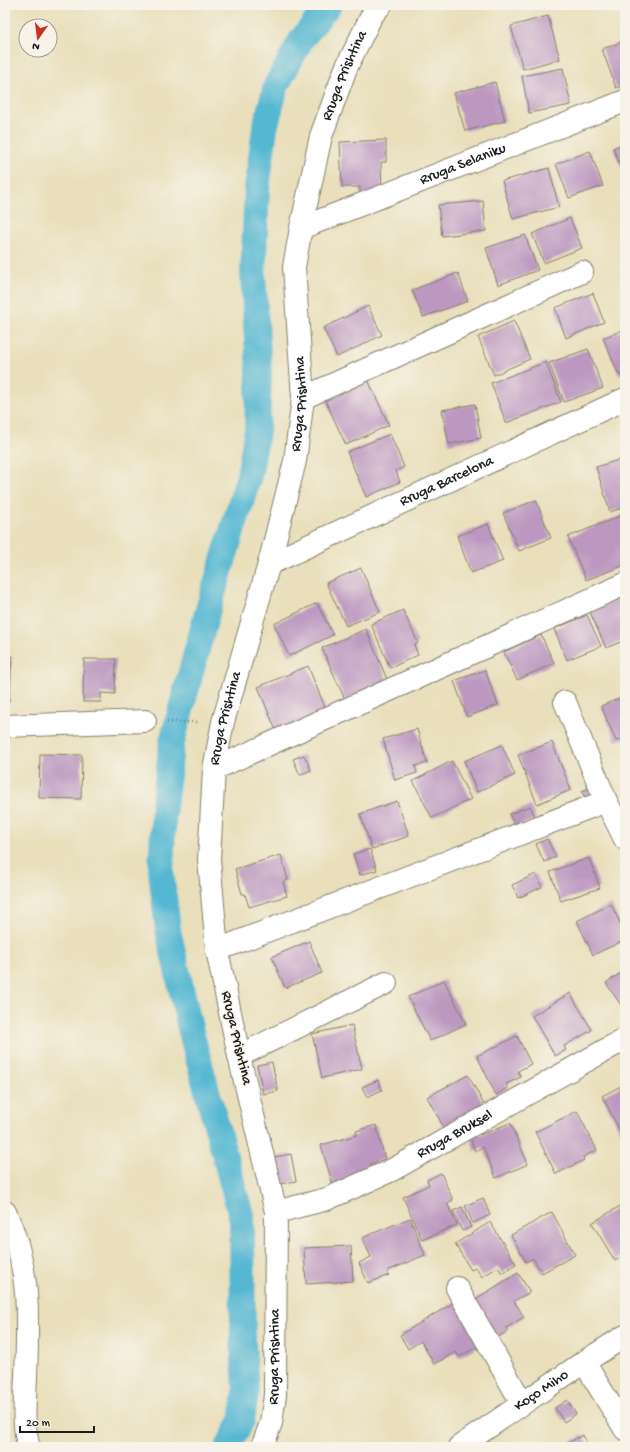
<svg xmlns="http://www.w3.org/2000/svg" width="630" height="1452" font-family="'Gochi Hand',sans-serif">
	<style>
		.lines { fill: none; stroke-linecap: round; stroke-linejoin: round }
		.canal { stroke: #54b7d2; stroke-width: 26 }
		.building { fill: #bc98c0 }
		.minor-casing { stroke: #827e6c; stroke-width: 24 }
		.path { stroke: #827e6c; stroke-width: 2.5; stroke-dasharray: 1 3; stroke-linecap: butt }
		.minor { stroke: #fff; stroke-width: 22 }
		.labels { text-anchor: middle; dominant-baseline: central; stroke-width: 3; stroke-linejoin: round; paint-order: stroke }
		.street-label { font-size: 15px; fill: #1c1c1c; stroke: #f7f3e8 }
	</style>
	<rect width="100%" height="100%" fill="#f7f3e8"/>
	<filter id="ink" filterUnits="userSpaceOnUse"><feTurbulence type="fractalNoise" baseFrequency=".025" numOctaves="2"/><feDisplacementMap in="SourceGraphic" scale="8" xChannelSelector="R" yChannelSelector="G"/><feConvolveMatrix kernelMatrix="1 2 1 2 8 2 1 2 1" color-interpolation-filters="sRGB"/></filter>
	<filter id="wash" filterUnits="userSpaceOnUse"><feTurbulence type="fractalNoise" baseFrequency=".012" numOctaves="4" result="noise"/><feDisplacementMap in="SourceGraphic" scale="16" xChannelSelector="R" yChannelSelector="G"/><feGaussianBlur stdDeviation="0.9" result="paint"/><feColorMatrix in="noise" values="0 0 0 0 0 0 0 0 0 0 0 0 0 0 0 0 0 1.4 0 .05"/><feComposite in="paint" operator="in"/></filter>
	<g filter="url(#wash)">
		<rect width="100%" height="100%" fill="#e9dfbb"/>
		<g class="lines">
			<path class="canal" d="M228 1447 242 1420 246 1393 243 1341 242 1219 191 1032 168 930 161 871 164 806 172 742 207 613 249 476 257 431 259 371 253 275 257 188 265 128 276 86 301 40 329 5"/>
		</g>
		<g id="blocks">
			<path class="building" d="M548 16 560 59 523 69 511 26Z
				M625 41V85L616 88 602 49Z
				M563 68 571 105 529 113 522 76Z
				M495 82 505 121 465 131 454 93Z
				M386 140V162H381L382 193 360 194V187H342L340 142Z
				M625 143V177L613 148Z
				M590 151 603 186 569 198 556 164Z
				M549 168 559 207 513 219 502 181Z
				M483 201 486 231 442 236 438 205Z
				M570 218 582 248 544 263 532 234Z
				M525 235 538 270 498 285 486 248Z
				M458 273 468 301 423 317 412 290Z
				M593 293 604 322 566 338 555 308Z
				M368 306 382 335 337 357 323 328Z
				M514 321 530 359 494 375 478 337Z
				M625 329V373L619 375 603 338Z
				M588 349 603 388 564 402 549 363Z
				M546 362 561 402 506 423 491 383Z
				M368 380 389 425 346 445 325 400Z
				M475 404 481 438 449 444 442 410Z
				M390 434 404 467 396 471 400 482 366 497 347 452Z
				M625 458V507L610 512 596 467Z
				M536 500 551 538 519 551 503 513Z
				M625 514V565L586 580 568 537Z
				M488 524 503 561 471 573 457 536Z
				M361 568 380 612 346 626 326 583Z
				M622 598 625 604V640L606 648 590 612Z
				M317 603 333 635 289 656 274 624Z
				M403 610 418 643 414 645 418 655 390 668 371 624Z
				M587 615 601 646 567 660 554 629Z
				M366 629 389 684 346 702 322 648Z
				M541 635 554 663 517 680 504 652Z
				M5 656H12L9 702H5Z
				M84 659H116L115 694 101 693V702H83Z
				M308 666 327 712 277 733 258 687Z
				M485 670 498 705 467 717 454 681Z
				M625 696V738L616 741 601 706Z
				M417 729 427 763 415 766 417 773 395 780 383 739Z
				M552 742 571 790 537 804 518 755Z
				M502 745 515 775 477 792 464 761Z
				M40 754 82 755 81 799 39 798Z
				M304 755 311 770 300 775 293 759Z
				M452 761 471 799 432 818 413 781Z
				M597 785 601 796 586 801 582 791Z
				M397 801 409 836 372 849 360 814Z
				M530 806 536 819 515 827 509 814Z
				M547 839 556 857 544 862 536 844Z
				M370 849 377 870 360 875 353 854Z
				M281 855 288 880 283 882 287 896 249 907 245 894H242L235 869Z
				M589 858 600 888 561 901 550 872Z
				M536 874 542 887 518 898 512 885Z
				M611 904 625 933V940L593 955 577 921Z
				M309 941 322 973 285 988 272 957Z
				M625 970V1011L606 983Z
				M444 980 466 1024 430 1041 408 997Z
				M570 993 592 1030 564 1046 566 1050 555 1056 532 1016Z
				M352 1025 362 1069 322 1078 312 1034Z
				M517 1036 531 1064 518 1071 521 1077 506 1084 508 1088 496 1095 477 1056Z
				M272 1062 278 1091 263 1094 257 1065Z
				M468 1075 488 1112 448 1135 427 1097Z
				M378 1080 382 1090 367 1097 362 1087Z
				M625 1084V1129L620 1131 602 1096Z
				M577 1111 597 1150 583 1157 584 1160 556 1174 535 1132Z
				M510 1123 528 1164 496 1178 483 1147 475 1151 469 1135 479 1131 480 1135Z
				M376 1125 385 1159 370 1164 374 1176 335 1192 321 1145 357 1135 356 1131Z
				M291 1154 296 1181 280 1184 274 1157Z
				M441 1173 453 1200 447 1203 457 1225 422 1240 403 1197 429 1185 427 1180Z
				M483 1198 490 1215 473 1223 465 1206Z
				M625 1203V1255L615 1261 592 1223Z
				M462 1207 471 1227 462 1231 453 1211Z
				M552 1212 575 1255 542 1273 533 1258 526 1262 511 1235Z
				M410 1218 425 1255 387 1271 389 1275 368 1283 359 1263 371 1257 362 1238Z
				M490 1222 516 1264 502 1273 498 1267 482 1277 476 1268 471 1270 455 1244Z
				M351 1246 353 1281 306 1284 304 1248Z
				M518 1273 530 1292 514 1301 524 1317 506 1328 508 1331 497 1338 474 1300Z
				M458 1300 480 1345 459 1357 456 1352 434 1364 421 1341 408 1349 400 1335Z
				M567 1400 576 1414 564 1422 555 1408Z
				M583 1435 589 1447H560Z"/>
		</g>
	</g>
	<g filter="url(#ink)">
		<use href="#blocks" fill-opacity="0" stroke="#827e6c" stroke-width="1"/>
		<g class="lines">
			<g class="minor-casing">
				<g id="minor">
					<path id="s1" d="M301 228 625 101"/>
					<path d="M303 398 582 272"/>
					<path id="s2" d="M269 564 625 399"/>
					<path d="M565 702 606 801 625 839"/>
					<path d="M5 726 145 721"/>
					<path d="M214 769 625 584"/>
					<path d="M217 950 606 801"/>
					<path d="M239 1056 386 983"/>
					<path d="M5 1212C31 1267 28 1318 26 1377 25 1399 22 1426 29 1447"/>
					<path id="s3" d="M276 1212 327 1199 392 1170 625 1039"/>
					<path d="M457 1288 522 1403"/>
					<path d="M584 1362 625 1429"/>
					<path id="s4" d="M262 1447 271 1423 275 1395 276 1212 239 1056 217 950 209 859 214 769 223 722 269 564 295 461 303 398 294 267 301 228 321 136 346 68 372 15 381 5"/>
					<path id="s5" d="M459 1447 584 1362 625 1336"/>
				</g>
			</g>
			<path class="path" d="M167 722H198"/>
			<use href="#minor" class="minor"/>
		</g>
	</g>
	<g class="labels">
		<g class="street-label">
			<text stroke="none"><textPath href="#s4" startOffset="1399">Rruga Prishtina</textPath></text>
			<text stroke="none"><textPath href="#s1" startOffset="174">Rruga Selaniku</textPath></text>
			<text stroke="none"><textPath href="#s4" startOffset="1063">Rruga Prishtina</textPath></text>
			<text stroke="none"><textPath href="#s2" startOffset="196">Rruga Barcelona</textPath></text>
			<text stroke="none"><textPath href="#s4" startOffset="739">Rruga Prishtina</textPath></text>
			<text transform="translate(236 1038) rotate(77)">Rruga Prishtina</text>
			<text stroke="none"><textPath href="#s3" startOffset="196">Rruga Bruksel</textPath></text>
			<text stroke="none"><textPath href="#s4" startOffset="92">Rruga Prishtina</textPath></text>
			<text stroke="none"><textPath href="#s5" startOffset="100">Koço Miho</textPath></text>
		</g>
	</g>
	<rect width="630" height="1452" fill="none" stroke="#f7f3e8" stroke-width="20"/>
	<g transform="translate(38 38) rotate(194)"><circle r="19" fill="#f7f3e8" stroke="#9f9d96"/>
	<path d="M0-3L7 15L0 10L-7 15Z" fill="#c8321e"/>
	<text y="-6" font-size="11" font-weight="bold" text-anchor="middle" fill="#1c1c1c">N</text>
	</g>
	<path d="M20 1426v6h74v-6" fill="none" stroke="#1c1c1c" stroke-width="2"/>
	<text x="26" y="1426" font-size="12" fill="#1c1c1c" stroke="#f7f3e8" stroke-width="3" paint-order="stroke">20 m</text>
</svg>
